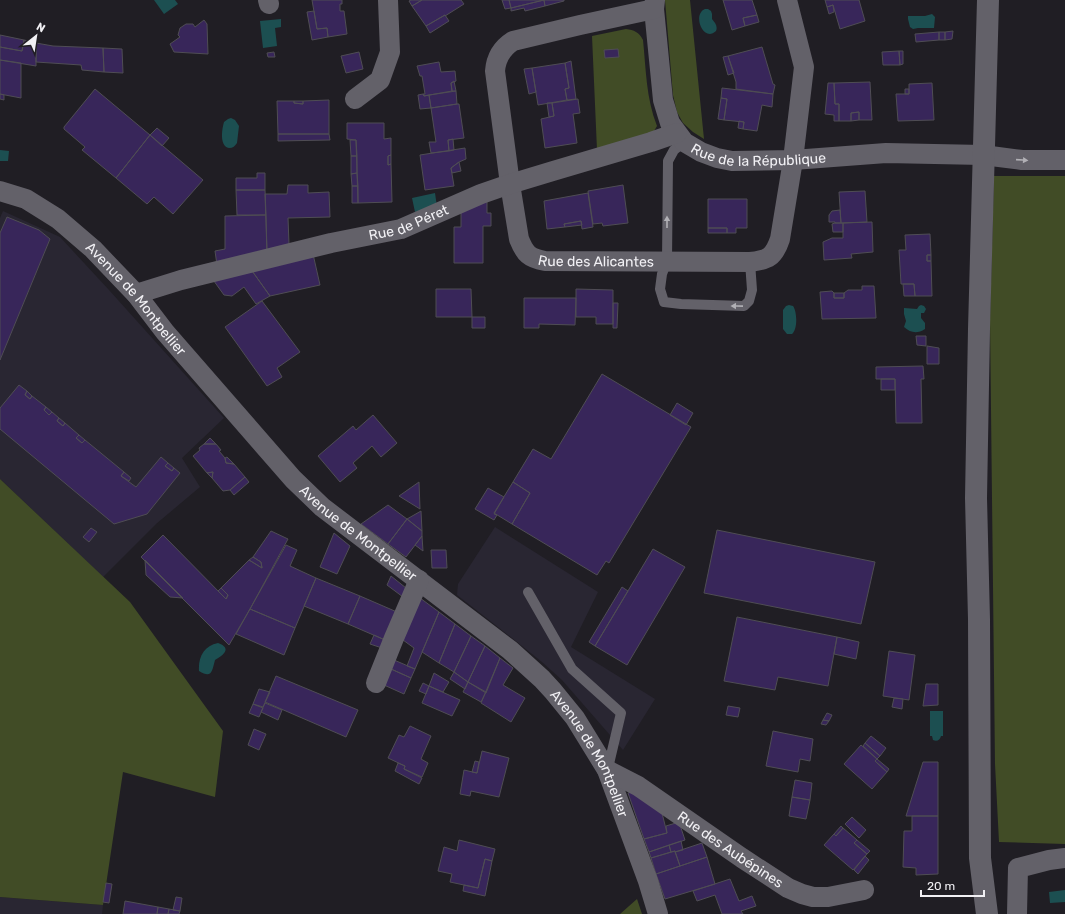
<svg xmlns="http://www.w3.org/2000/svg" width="1065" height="914" font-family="Rubik,sans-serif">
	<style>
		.built { fill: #292632 }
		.green { fill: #414c26 }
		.water { fill: #1c4f51 }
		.building { fill: #38265a; stroke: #4f4d54 }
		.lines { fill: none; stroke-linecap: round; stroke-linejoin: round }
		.lane { stroke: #636169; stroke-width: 10 }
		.street { stroke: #636169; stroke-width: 20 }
		.secondary { stroke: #636169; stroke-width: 22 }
		.oneway { fill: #b1b0b5 }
		.labels { text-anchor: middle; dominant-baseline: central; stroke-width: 3.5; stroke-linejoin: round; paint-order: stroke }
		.street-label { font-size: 14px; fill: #f1f0f4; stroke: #201e24 }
	</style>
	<rect width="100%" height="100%" fill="#201e24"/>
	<path class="built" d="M3 211 60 237 109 290 224 418 182 458 200 487 156 524 103 577 0 479V218Z
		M495 527 598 592 571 647 655 699 623 750 562 680 542 662 512 638 457 595 458 584Z
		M0 897 103 905 102 914H0Z"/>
	<path class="green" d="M665 0H690L704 139 693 132 683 123 677 112 673 95Z
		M626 29C634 30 639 32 643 40 646 69 646 98 657 126L651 136 597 150 592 36Z
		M994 176H1065V844L999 842 995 764 990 320Z
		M0 479 130 602 223 731 215 797 123 772 103 905 0 897Z
		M637 899 642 914H620Z"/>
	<path class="water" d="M154 0H175L178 4 164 14Z
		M705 9H708L711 11 712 14V19C715 23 718 26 716 31 703 43 692 14 705 9Z
		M932 14 935 17 934 28H918L913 29 910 27 908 19V16H925Z
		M281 19V27L275 28 277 46 263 48 260 21Z
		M231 118 235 120 239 126 237 143C235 146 233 148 229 148 219 146 222 129 224 122L228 119Z
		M0 150 9 151 8 161H0Z
		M435 193 437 207 415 212 412 198Z
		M789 305 793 306C797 311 798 329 792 334H787L783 329V310L786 306Z
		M921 305 924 306 926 309 924 313H921V318L925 323V329C917 334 911 333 904 327L906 321 904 314V308L917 309 919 306Z
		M218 643C232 648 224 655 215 660 212 671 212 679 199 671 198 657 204 646 218 643Z
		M930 711H943V736H941C940 740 937 742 933 740L932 736H930Z
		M1065 890V902L1050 903 1049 892Z"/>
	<path class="building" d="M312 0H342V4H340V11H344L347 34 328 37 327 28 317 29Z
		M411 0H422L412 6 409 1Z
		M422 0H461L464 4 445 16V15L426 26 412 6Z
		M502 0H509L511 8 505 9Z
		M509 0H544L511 8Z
		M544 0H564V1L545 6Z
		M544 0 545 6 525 11 524 8 511 11V8Z
		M723 0H752L757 15 743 18 745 26 732 30Z
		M825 0H859L865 21 840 29 833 5 827 7Z
		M833 5 834 12 829 14 827 7Z
		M314 11 317 29 327 28 328 37 312 40 307 12Z
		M445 15 449 21 430 33 426 26Z
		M757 15 759 22 745 26 743 18Z
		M204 20 207 24 208 54 174 52 170 44 180 37 178 35 180 28 186 24H193L195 27Z
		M953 31 952 39 945 40V32Z
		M939 32H945V40H939Z
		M939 32V40L916 42 915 34Z
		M0 35 24 40 22 51 0 47Z
		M24 40 36 43V66L0 60V47L22 51Z
		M36 43 53 46 103 48 104 72 82 70 81 65 36 62Z
		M762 47 773 84 775 85 773 94 736 89V82L728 56Z
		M103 48 122 49 123 73 104 72Z
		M618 49 619 57 605 58 604 50Z
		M899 51H903V64L900 65Z
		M899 51 900 65H883L882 52Z
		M274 52 275 57H268L267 53Z
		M359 52 363 69 346 73 341 56Z
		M728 56 734 73 728 75 723 57Z
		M0 60 21 63V98L0 94Z
		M571 61 576 99 567 100 565 89 569 88 565 63Z
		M439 62 441 72 455 71 456 81 451 83 452 91 424 96 423 94H425L422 76H420L417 66Z
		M565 63 569 88 565 89 567 100 538 105 532 68Z
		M532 68 536 92 529 94 524 69Z
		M454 81 456 91H452L451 83Z
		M870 82 872 120H859V112L851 113V121H839V104H835L834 83Z
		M828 83H834L835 104H839V121H834V115L825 114Z
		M932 83 934 120 898 121 896 94H909V84Z
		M722 88 773 94 772 107 762 105 757 131 743 129 744 122 724 120 727 99 721 98Z
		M95 89 150 135 116 178 82 150 85 147 64 129V127Z
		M905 89H909V94H905Z
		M456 91 457 104 431 108 429 95Z
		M0 94 4 95V100L0 99Z
		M423 94 424 96 429 95 431 108 420 109 418 95Z
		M721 98 727 99 724 120 718 119Z
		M578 99 580 113 573 114 577 143 545 148 541 119 554 116 552 103Z
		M329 100V134H278L277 101H294V103L303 104V101Z
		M294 101H303V104L294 103Z
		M547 103H552L554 116 549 117Z
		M457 104H459L464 138 448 140 449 151 431 153 429 142H436L431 108Z
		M859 112V120L851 121V113Z
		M739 121 744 122 743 129 738 128Z
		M347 123H384V139L391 138V155L388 156V165L391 164 392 202 358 203 356 140 347 139Z
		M157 128 169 138 162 146 150 135Z
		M278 134H329L330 140 278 141Z
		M150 135 203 180 173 214 154 197 147 204 116 178Z
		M453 139 454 150 449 151 448 140Z
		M350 140H356L357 156H351Z
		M465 148 466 159 459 162 451 168 454 186 425 190 420 155Z
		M391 155V164L388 165V156Z
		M351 156H357V173L351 174Z
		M459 162 461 171 452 173 451 168Z
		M257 173H265V190H236V178H257Z
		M357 173 358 186H352L351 174Z
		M288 185H308V193L329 192 330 217 288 218 289 244 267 253 265 194H287Z
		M623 185 628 223 603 226 602 223 593 224 588 191Z
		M352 186H358V203H352Z
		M236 190H265L266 215H237Z
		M865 191 867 222 841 223 839 192Z
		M588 193 593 227 582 229 581 221 564 224 565 227 547 229 544 201Z
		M487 198V213H491V226H483V263H454V227H461V209Z
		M708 199H747V228H736V233H727V228H708Z
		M840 210 841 223H835V222H829V215L832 211Z
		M266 215 267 253 217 265 215 251 225 249V216Z
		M7 217 39 230 50 239 0 360V233Z
		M581 221 582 225 565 227 564 224Z
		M872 222 873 252 851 254 852 258 824 260 823 242 832 238H843V223Z
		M835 223H843V232H833L832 224Z
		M708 228H727V233H708Z
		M930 234 931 255H927V261H931L932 296H915L914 284H901L899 250H906L905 235Z
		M313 254 320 285 270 296 250 268Z
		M927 255H931V261H927Z
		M250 268 270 296 256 304 244 287 232 296 224 295 211 277Z
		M903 284H914L915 296H904Z
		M862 286H874L876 318 822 319 820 292 832 291 834 293V298H844V293L848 290H862Z
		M436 289H471L472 317H436Z
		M576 289 613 290V324H596V317H576Z
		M834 293H844V298H834Z
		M524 298H576L575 325 539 324V328H524Z
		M262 301 300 352 277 368 282 377 267 386 225 327Z
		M613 303H618L617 328H613Z
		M472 317H485V328H472Z
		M916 336H926V346L917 345Z
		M927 346 939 348V364H927Z
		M923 366 924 379H921L922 423H896L895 379H876V367Z
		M602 374 691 427 609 563 606 561 597 575 512 524 530 493 513 482 533 449 551 459Z
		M881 379H895V390H881Z
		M19 385 27 391 25 395 30 399 32 396 46 407 44 410 49 415 52 412 59 418 57 421 63 426 65 423 79 435 76 438 82 443 85 440 124 472 121 476 136 487 161 457 168 463 165 466 172 471 174 468 180 473 147 514 114 524 0 429V408Z
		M27 391 32 396 30 399 25 395Z
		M677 403 693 413 686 425 670 415Z
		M46 407 52 412 49 415 44 410Z
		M373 415 397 443 381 457 372 446 353 463 357 468 340 482 318 456 353 426 356 430Z
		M59 418 65 423 63 426 57 421Z
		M79 435 85 440 82 443 76 438Z
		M210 438 216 444H204Z
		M204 444H216L221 450 219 451 225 458 226 463 234 464 245 477 230 490 223 491 212 478 213 472 207 473 193 456 200 450 199 448Z
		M227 457 234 464 226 463 225 458Z
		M168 463 174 468 172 471 165 466Z
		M124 472 131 478 129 481 121 476Z
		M213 472 212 478 207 473Z
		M245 477 249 482 234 495 230 490Z
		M419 482 420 509 399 496Z
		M513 482 530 493 512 524 494 513Z
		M488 488 504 497 494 514 497 515 494 520 475 509Z
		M388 505 407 519 388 544 361 524Z
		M421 511 422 531 407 519Z
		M407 519 422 531V536L406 557 388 544Z
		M91 528 97 532 89 542 83 537Z
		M717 530 875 562 861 624 704 593Z
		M271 531 288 539 250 609 229 645 141 557 163 535 226 599 228 595 221 588 249 560 262 568 261 562 253 557Z
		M334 533 350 546 337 574 320 567Z
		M422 536 423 551 415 545Z
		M286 545 297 550 290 566 316 578 295 628 250 609Z
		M653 549 685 567 627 665 595 646Z
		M431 550H446L447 568H432Z
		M253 557 261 562 262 568 249 560Z
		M145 560 183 598 170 597 146 575Z
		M391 576 406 588 403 597 387 585Z
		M316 578 360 596 348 624 304 606Z
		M622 587 628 591 595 646 589 642Z
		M221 588 228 595 226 599 218 591Z
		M360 596 397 612 385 640 348 624Z
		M420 598 439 612 415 669 407 666 414 648 403 640Z
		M250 609 295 628 284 655 236 634Z
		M439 612 455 624 439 663 422 652Z
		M737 617 837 637 828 686 778 677 775 690 724 681Z
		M455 624 471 636 454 672 439 663Z
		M374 635 385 640 382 648 370 644Z
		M471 636 485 646 468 682 454 672Z
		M837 637 859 642 856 659 834 654Z
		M485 646 500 658 486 693 468 682Z
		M889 651 915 655 909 700 883 696Z
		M500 658 513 668 503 685 525 698 511 722 481 703Z
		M394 660 415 669 411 678 391 669Z
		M391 669 411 678 404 694 384 685Z
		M454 672 468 682 465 689 450 679Z
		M434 673 449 682 443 692 429 686Z
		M276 676 358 710 346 737 265 702Z
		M468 682 486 692 481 702 463 692Z
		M423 683 429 686 426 694 419 691Z
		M926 684H938V705L923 706Z
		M429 686 460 700 452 716 422 703Z
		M259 689 270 692 263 707 253 704Z
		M894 698 903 699 902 709 892 707Z
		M265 703 282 710 278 720 261 712Z
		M253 704 263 708 259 717 249 713Z
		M728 706 740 708 738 717 726 715Z
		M827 713 832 715 829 721 823 720Z
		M823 720 829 721 826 725 821 724Z
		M410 726 431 736 421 759 428 763 422 777 404 769 405 766 388 758 399 735 404 737Z
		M254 729 266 734 259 750 248 745Z
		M773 731 813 739 810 761 800 759 798 772 766 766Z
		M871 736 886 748 880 756 865 743Z
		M865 743 880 756 877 759 863 746Z
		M861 745 877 759 875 761 887 772 872 789 844 764Z
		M482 751 509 758 499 797 471 791 470 796 460 794 464 770 477 773Z
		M877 759 889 769 887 772 875 761Z
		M475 761 479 762 477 773 472 772Z
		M923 762H938V816H906Z
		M398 763 405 766 404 769 422 778 419 784 395 771Z
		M795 780 812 783 810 800 792 797Z
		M635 791 661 809 667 833 644 839 628 793Z
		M792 797 810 800 806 819 789 816Z
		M912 816H938V874L916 875V868L903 867 904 831H912Z
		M852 817 866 830 859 838 845 824Z
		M679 822 685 840 649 852 644 839 667 833 666 826Z
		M841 826 843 828 836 836 834 834Z
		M843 828 857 840 854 843 867 854 853 870 824 845 834 834 836 836Z
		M459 840 495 849 492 861 485 859 478 888 450 882 452 874 438 871 444 847 457 851Z
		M857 840 870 851 867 854 854 843Z
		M681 841 683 850 675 852V851L671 852 669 845Z
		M702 843 707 857 680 866 675 852Z
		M669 845 671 852 651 858 649 852Z
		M675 851 680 866 656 874 651 858Z
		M865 856 869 860 858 874 854 870Z
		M707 857 715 884 665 899 656 874Z
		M485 859 492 861 485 896 463 891 464 885 478 888Z
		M730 879 739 901 752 896 756 906 741 911 743 914H722L715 895 697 901 693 891Z
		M106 883 112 884 109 903 103 902Z
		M176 897 182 898 180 911 173 910Z
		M125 901 158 907 157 914H123Z
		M158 907 169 909 168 914H157Z
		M169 909 180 911 179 914H168Z"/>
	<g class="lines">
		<path class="lane" d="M684 142 674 150 668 161 667 261 662 274 660 289 664 302 681 304 744 306 749 301 752 290 750 262
			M528 592 572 669 621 713 608 768"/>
		<g class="street">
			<path d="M268 0 269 4"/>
			<path id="s1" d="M655 0 654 9 663 100 670 123 684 142 701 152 717 158 732 161 793 160 886 153 983 155 1022 160H1065"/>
			<path id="s2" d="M654 9 580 25 513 41C502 48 496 58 495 71L510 184 519 239C525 254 529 258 545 261L750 262C768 260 774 257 780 239L793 160 804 67 787 0"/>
			<path d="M355 99 380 80 390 52 388 0"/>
			<path id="s3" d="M0 191 26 199 58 219 93 249 136 294 165 332 293 479 322 507 510 650 542 679 553 691 575 718 607 770 648 881 658 914"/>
			<path id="s4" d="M136 294 181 280 331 243 401 229 481 194 510 184 553 171 651 142 677 133"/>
			<path d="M376 683 394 638 419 580"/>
			<path id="s5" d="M607 770 638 786 742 858 788 888 802 894 813 897H828L864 890"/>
			<path d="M1017 914 1018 868 1049 860 1065 858"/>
		</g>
		<path class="secondary" d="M987 914 980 858 979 619 976 498 979 329 988 0"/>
	</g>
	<defs><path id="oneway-solid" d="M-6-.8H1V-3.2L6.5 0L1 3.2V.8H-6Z"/></defs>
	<g class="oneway">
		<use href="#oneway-solid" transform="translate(1022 160) rotate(4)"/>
		<use href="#oneway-solid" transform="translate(667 222) rotate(-90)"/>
		<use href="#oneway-solid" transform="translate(737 306) rotate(-179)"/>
	</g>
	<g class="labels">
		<g class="street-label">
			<text stroke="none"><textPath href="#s1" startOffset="226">Rue de la République</textPath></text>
			<text stroke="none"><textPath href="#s4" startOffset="282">Rue de Péret</textPath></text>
			<text stroke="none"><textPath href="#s2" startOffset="438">Rue des Alicantes</textPath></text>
			<text stroke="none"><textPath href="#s3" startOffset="177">Avenue de Montpellier</textPath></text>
			<text stroke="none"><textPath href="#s3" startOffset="501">Avenue de Montpellier</textPath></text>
			<text stroke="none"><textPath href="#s3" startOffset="825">Avenue de Montpellier</textPath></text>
			<text stroke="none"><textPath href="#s5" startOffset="147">Rue des Aubépines</textPath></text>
		</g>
	</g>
	<g transform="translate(36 36) rotate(30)" stroke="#201e24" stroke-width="3" paint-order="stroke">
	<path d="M0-3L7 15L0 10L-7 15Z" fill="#f1f0f4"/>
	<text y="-6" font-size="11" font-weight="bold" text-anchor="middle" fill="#f1f0f4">N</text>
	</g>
	<path d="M921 890v6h63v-6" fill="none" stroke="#f1f0f4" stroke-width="2"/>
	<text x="927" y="890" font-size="12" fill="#f1f0f4" stroke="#201e24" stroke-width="3" paint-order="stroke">20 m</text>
</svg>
